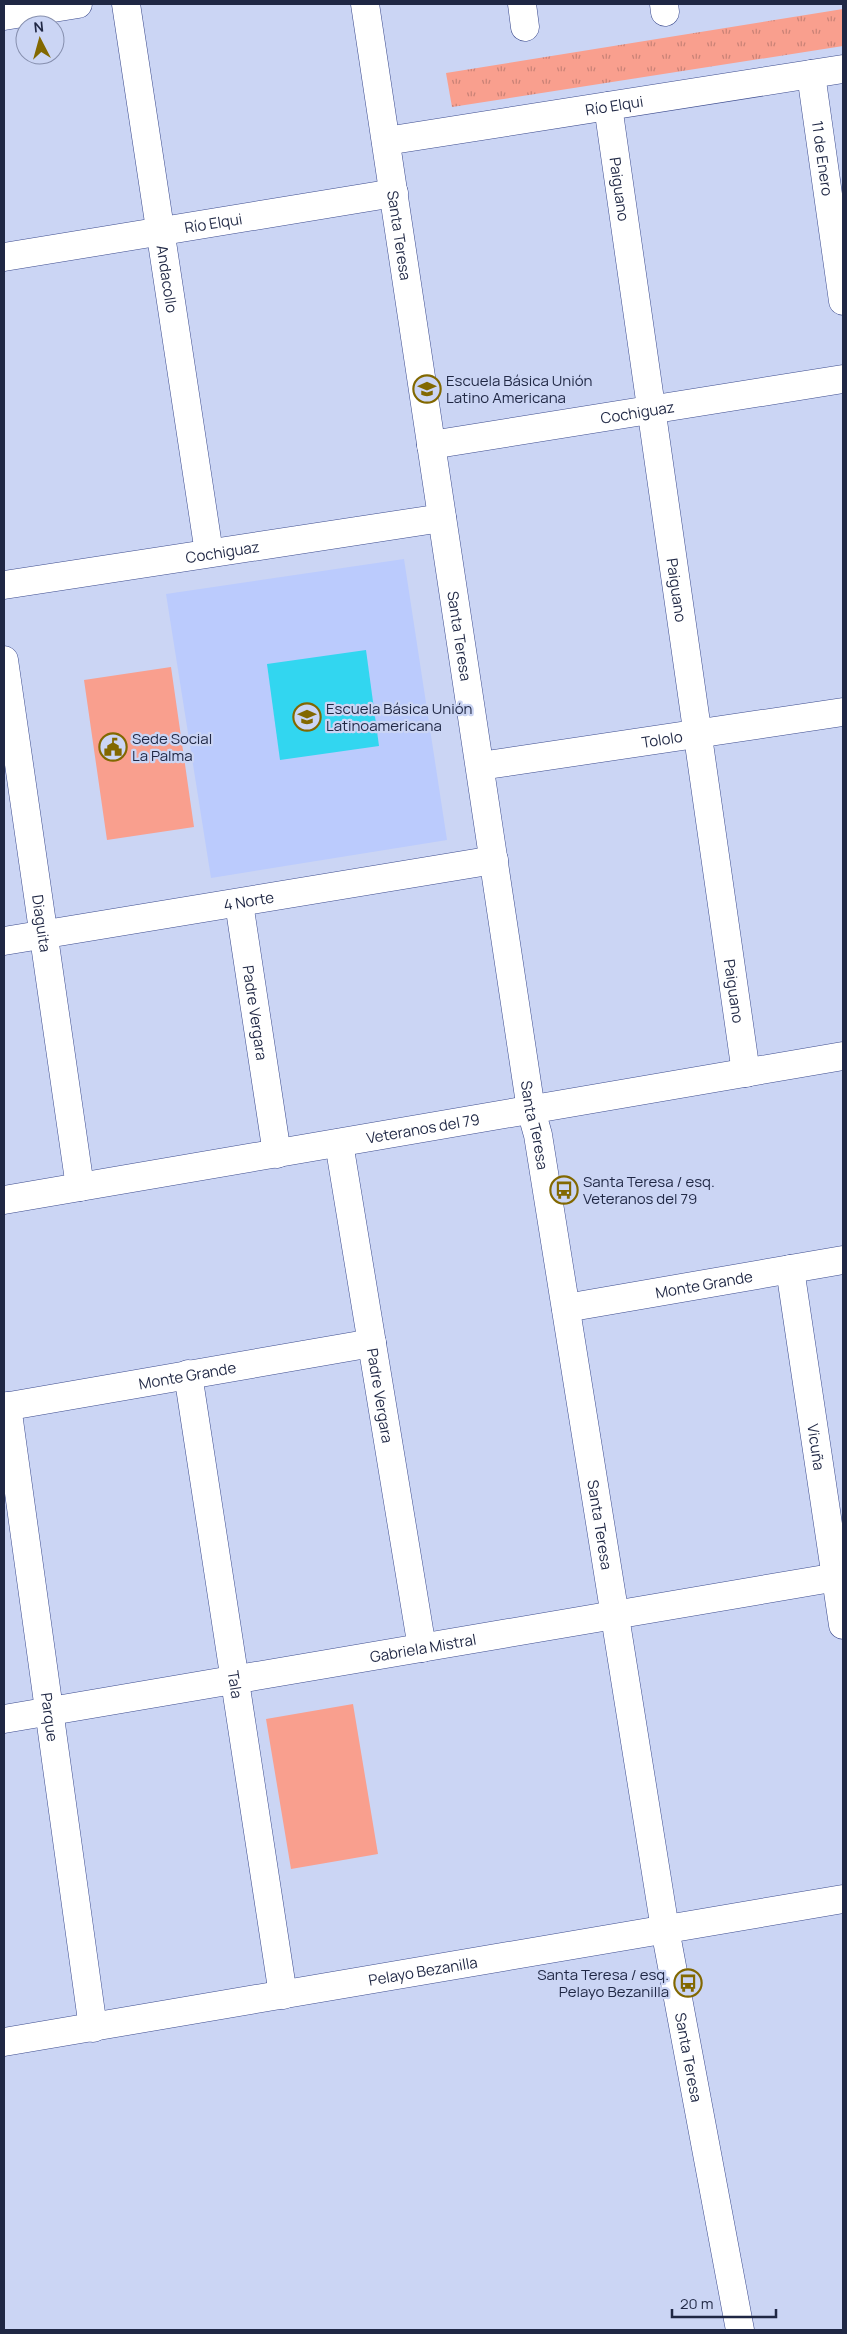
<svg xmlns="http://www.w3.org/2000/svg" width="847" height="2334" font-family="Manrope,sans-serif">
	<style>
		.built { fill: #bbcbfd }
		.grass { fill: url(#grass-tufts) }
		.pitch { fill: #f99f8e }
		.building { fill: #32d6f0 }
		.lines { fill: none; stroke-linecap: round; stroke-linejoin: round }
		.minor-casing { stroke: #3d4c8e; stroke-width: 29 }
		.minor { stroke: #fff; stroke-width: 28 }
		.labels { text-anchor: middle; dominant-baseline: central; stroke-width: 4.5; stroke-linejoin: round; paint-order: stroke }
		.street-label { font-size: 15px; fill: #1f2744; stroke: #cbd5f4 }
		.poi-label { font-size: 15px; fill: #1f2744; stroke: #cbd5f4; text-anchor: start }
	</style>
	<defs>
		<pattern id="grass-tufts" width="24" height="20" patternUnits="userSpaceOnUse" patternTransform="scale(1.25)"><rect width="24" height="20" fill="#f99f8e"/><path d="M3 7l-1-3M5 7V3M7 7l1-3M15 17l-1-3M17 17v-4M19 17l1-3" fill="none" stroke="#c98276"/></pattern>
	</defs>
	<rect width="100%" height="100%" fill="#cbd5f4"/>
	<path class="built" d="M404 559 447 840 211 878 166 594Z"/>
	<path class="grass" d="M843 9V46L452 107 446 73Z"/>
	<path class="pitch" d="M171 667 194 827 107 840 84 680Z
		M353 1704 378 1854 291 1869 266 1719Z"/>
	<path class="building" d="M366 650 379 746 280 760 267 664Z"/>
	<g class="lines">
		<g class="minor-casing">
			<g id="minor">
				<path id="s1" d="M126 4 209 553"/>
				<path id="s2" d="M365 4 531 1110 538 1135 665 1929 740 2330"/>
				<path d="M522 4 525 27"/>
				<path d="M664 4 665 12"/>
				<path d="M4 16 78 4"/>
				<path id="s3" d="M811 74 843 301"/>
				<path id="s4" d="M608 106 746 1073"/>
				<path id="s5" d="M386 141 843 69"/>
				<path id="s6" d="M4 257 394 193"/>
				<path id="s7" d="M431 445 843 379"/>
				<path id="s8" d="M4 585 442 518"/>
				<path id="s9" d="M4 660 80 1187"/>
				<path id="s10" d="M480 766 843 712"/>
				<path id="s11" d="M239 903 277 1154"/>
				<path id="s12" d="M4 941 494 860"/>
				<path id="s13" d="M339 1143 422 1648"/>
				<path id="s14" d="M4 1200 843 1056"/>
				<path id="s15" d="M790 1269 843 1625"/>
				<path id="s16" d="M566 1308 843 1260"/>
				<path id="s17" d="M188 1374 283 1995"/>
				<path id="s18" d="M7 1406 93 2028"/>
				<path id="s19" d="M4 1407 372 1343"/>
				<path id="s20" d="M4 1719 843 1576"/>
				<path id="s21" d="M4 2042 843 1899"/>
			</g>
		</g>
		<use href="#minor" class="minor"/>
	</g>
	<defs>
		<g id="school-ring" transform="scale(1.4375)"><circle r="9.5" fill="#cbd5f4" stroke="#826800" stroke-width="1.5"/><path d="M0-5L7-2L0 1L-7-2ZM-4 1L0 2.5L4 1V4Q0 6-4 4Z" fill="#826800"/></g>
		<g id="civic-ring" transform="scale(1.4375)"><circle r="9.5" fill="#cbd5f4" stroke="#826800" stroke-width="1.5"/><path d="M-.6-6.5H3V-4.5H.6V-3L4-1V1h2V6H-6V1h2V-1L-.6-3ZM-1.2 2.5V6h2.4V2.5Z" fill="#826800"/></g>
		<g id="bus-ring" transform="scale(1.4375)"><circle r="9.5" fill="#cbd5f4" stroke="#826800" stroke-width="1.5"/><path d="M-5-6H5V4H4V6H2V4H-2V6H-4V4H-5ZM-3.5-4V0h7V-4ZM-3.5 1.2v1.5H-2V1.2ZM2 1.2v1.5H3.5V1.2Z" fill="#826800"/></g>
	</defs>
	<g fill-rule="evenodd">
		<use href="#school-ring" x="427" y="389"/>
		<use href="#school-ring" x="307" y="717"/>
		<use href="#civic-ring" x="113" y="747"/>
		<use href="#bus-ring" x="564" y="1190"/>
		<use href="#bus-ring" x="688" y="1983"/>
	</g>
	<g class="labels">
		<g class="street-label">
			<text stroke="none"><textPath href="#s5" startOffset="231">Río Elqui</textPath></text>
			<text stroke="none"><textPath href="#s3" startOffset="85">11 de Enero</textPath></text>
			<text stroke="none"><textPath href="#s4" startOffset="84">Paiguano</textPath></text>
			<text stroke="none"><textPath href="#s6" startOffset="212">Río Elqui</textPath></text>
			<text stroke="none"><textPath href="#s2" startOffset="234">Santa Teresa</textPath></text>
			<text stroke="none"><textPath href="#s1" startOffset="278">Andacollo</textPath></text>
			<text stroke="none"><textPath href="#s7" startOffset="209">Cochiguaz</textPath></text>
			<text stroke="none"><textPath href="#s8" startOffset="221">Cochiguaz</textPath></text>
			<text stroke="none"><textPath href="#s4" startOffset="489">Paiguano</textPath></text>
			<text stroke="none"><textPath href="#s2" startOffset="639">Santa Teresa</textPath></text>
			<text stroke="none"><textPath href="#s10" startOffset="184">Tololo</textPath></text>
			<text stroke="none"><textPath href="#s12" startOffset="248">4 Norte</textPath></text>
			<text stroke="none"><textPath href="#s9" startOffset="266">Diaguita</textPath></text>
			<text stroke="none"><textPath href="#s4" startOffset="894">Paiguano</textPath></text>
			<text stroke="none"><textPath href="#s11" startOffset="111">Padre Vergara</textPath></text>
			<text stroke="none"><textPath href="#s2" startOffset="1134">Santa Teresa</textPath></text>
			<text stroke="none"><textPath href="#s14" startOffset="425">Veteranos del 79</textPath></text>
			<text stroke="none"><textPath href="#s16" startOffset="140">Monte Grande</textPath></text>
			<text stroke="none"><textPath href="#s19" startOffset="186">Monte Grande</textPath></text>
			<text stroke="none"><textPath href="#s13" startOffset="256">Padre Vergara</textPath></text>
			<text stroke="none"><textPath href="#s15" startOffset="180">Vicuña</textPath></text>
			<text stroke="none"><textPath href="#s2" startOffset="1539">Santa Teresa</textPath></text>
			<text stroke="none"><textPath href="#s20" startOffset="425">Gabriela Mistral</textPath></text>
			<text stroke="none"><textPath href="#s17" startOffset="314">Tala</textPath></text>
			<text stroke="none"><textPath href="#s18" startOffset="314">Parque</textPath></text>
			<text stroke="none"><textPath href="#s21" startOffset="425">Pelayo Bezanilla</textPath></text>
			<text stroke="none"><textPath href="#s2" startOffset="2079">Santa Teresa</textPath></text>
		</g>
		<g class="poi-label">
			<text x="446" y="380">Escuela Básica Unión<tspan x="446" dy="17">Latino Americana</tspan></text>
			<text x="326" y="708">Escuela Básica Unión<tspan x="326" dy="17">Latinoamericana</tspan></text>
			<text x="132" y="738">Sede Social<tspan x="132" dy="17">La Palma</tspan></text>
			<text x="583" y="1181">Santa Teresa / esq.<tspan x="583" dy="17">Veteranos del 79</tspan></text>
			<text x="669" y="1974" text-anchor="end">Santa Teresa / esq.<tspan x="669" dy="17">Pelayo Bezanilla</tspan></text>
		</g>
	</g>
	<rect width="847" height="2334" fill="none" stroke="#1f2744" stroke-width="10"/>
	<g transform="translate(40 40) rotate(354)"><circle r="24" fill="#cbd5f4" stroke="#868fae"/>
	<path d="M0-4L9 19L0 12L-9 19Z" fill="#826800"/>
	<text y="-8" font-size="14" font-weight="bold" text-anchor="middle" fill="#1f2744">N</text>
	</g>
	<path d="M672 2309v8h104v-8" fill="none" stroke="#1f2744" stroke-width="2.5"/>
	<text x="680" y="2309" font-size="15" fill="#1f2744" stroke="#cbd5f4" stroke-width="4" paint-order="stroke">20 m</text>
</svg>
